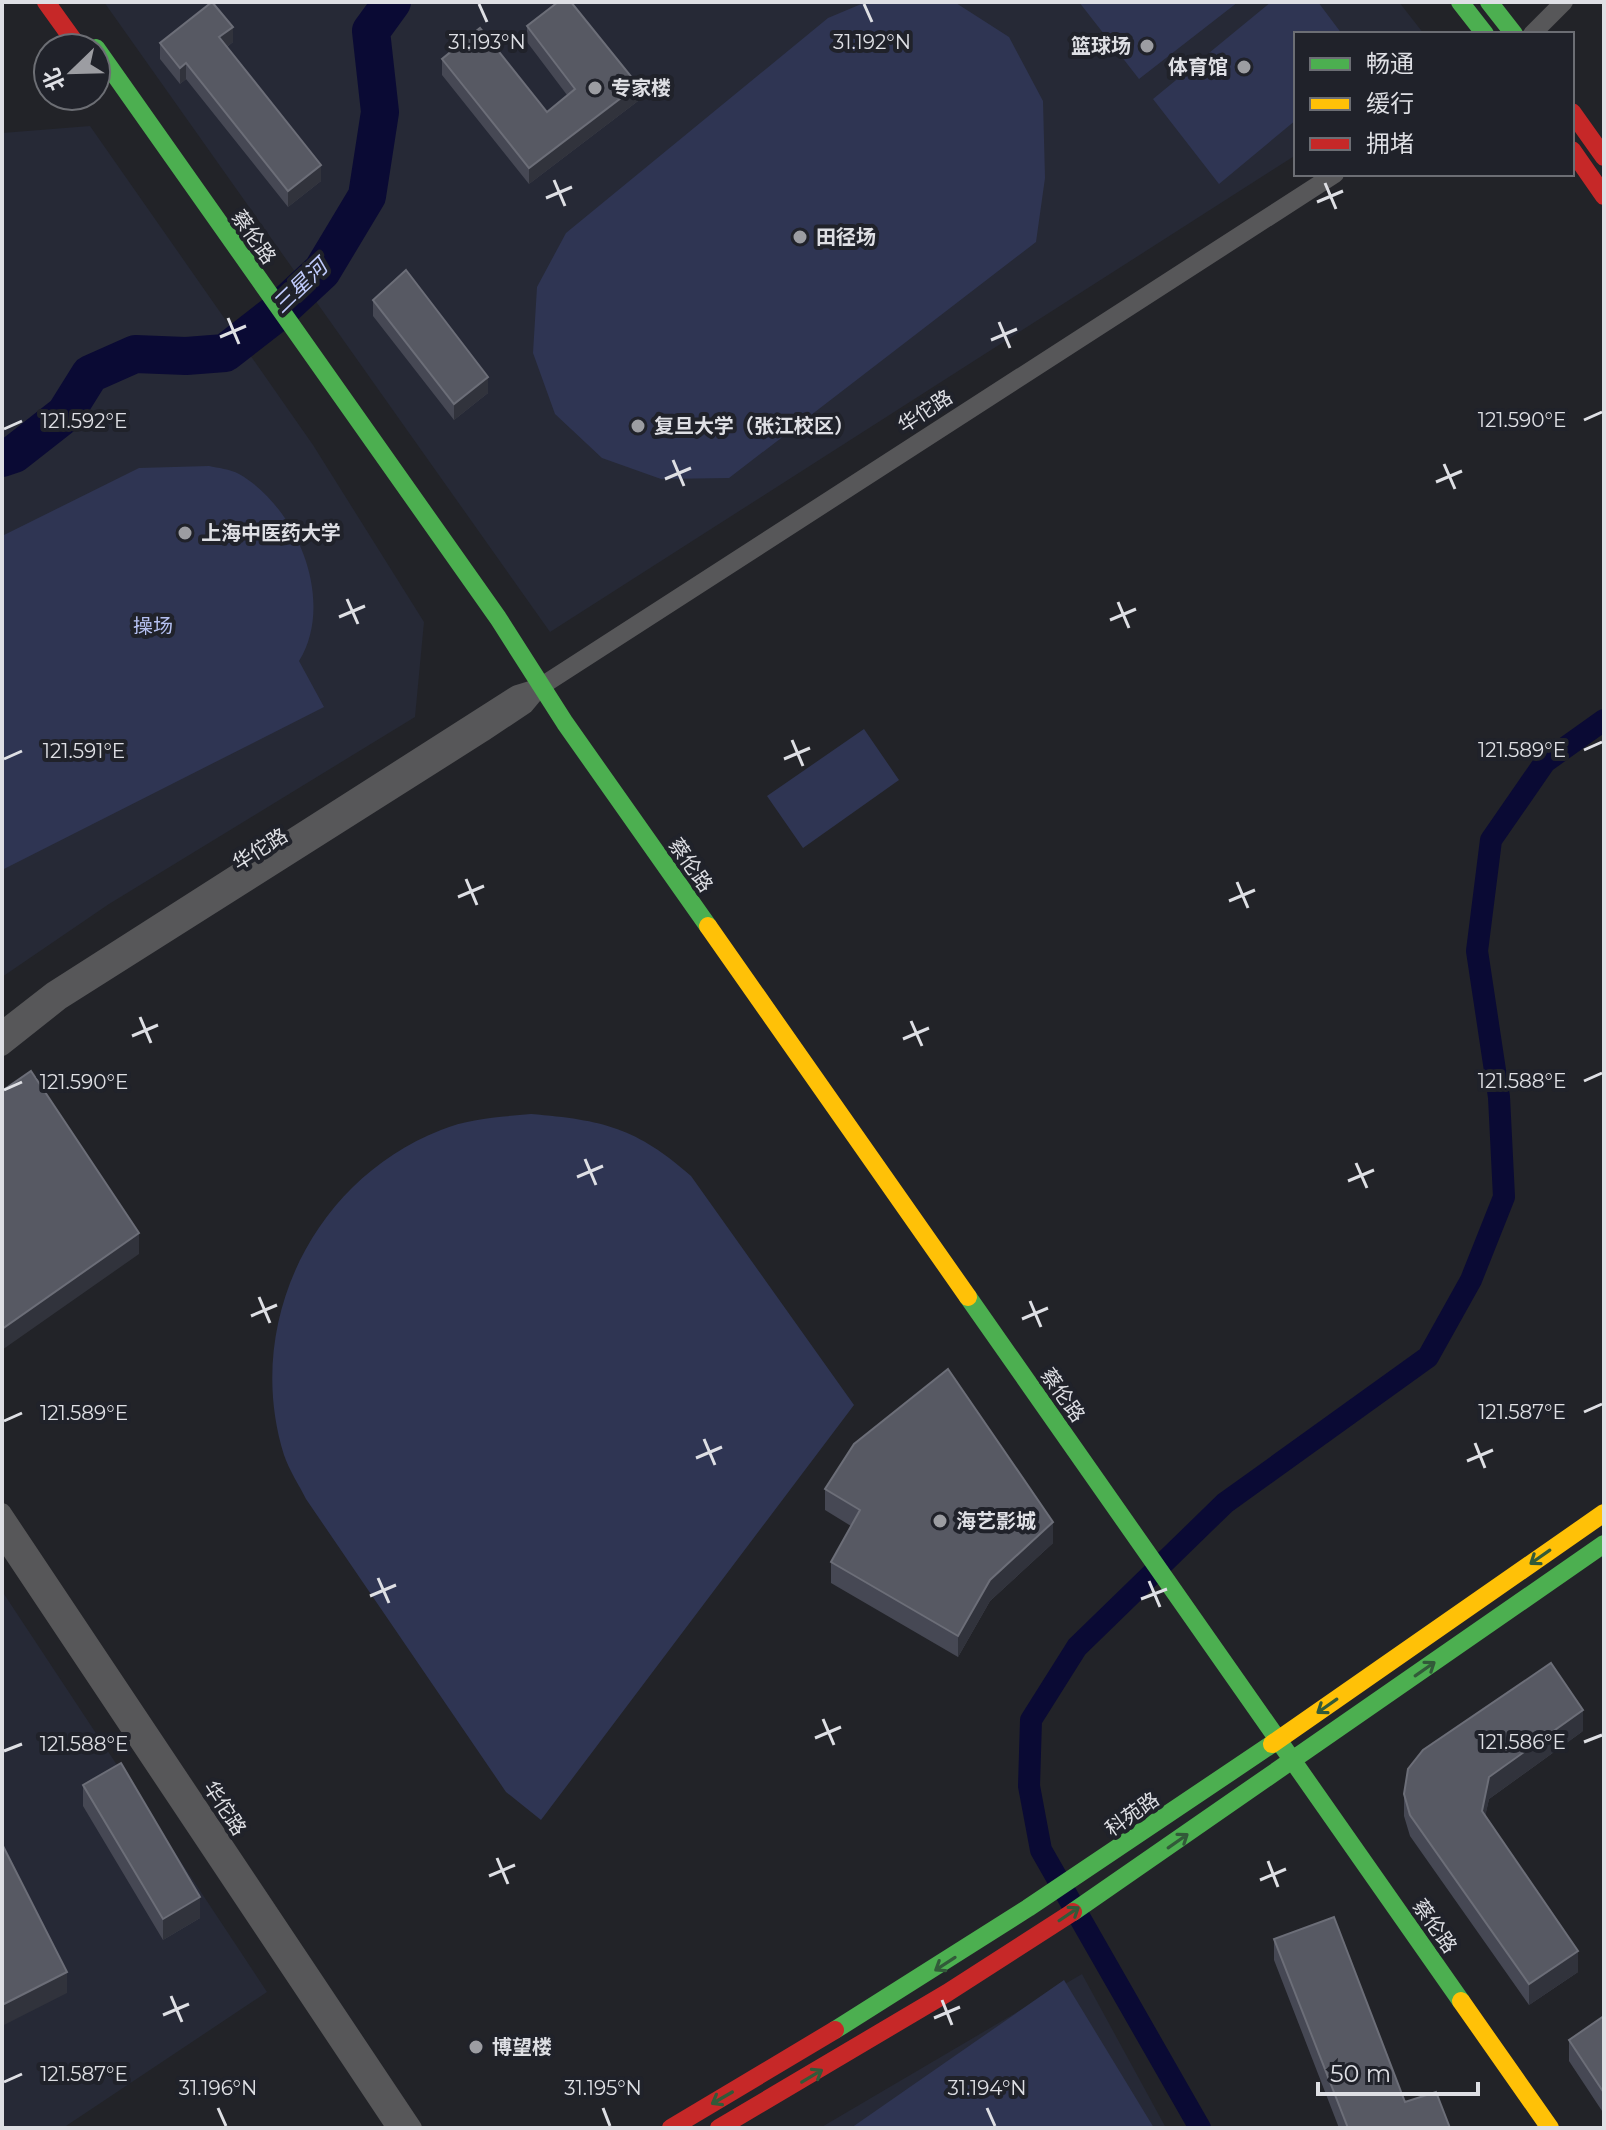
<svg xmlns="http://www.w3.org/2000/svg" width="1606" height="2130" font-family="Montserrat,'Noto Sans SC',sans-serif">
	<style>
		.built { fill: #262936 }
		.green { fill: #2f3553 }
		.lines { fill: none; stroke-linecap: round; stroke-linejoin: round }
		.canal { stroke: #0a0a34; stroke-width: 22 }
		.river { stroke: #0a0a34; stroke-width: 38 }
		.street { stroke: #575759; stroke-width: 18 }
		.fast { stroke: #4caf50; stroke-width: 18 }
		.slow { stroke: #ffc107; stroke-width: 18 }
		.jam { stroke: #c62828; stroke-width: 18 }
		.wall { fill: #464854 }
		.shaded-wall { fill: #31333c }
		.building { fill: #575963; stroke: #6c6e78; stroke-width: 2 }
		.oneway { stroke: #325a39 }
		.ticks { fill: none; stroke: #dedfe4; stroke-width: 3 }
		.poi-dot { fill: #9c9da2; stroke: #20222a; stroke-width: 3 }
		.labels { text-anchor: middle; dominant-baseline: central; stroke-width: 8; stroke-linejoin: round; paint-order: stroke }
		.poi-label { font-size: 20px; font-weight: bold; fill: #dedfe4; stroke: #20222a; text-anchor: start }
		.street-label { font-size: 20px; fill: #dedfe4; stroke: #20222a }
		.park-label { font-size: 20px; fill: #b5c0f1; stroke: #20222a }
		.water-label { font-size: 22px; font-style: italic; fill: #c0cbfc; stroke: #20222a }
		.ticks-label { font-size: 20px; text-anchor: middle; fill: #dedfe4; stroke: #20222a; stroke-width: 8; stroke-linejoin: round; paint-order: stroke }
	</style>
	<rect width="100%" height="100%" fill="#222328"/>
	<path class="built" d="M104 2H1399L1424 34H1296V155L550 632Z
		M90 126 313 445 424 622 415 717 109 904 2 977V133Z
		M2 1591 267 1992 63 2128H2Z
		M1082 1974 1166 2128H820Z"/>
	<path class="green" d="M866 2 956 3 1009 37 1043 101 1045 178 1036 242 729 478 661 479 602 458 555 414 533 353 537 287 566 233 828 18Z
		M1079 2H1238L1139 79Z
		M1271 2H1318L1342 34H1296V120L1219 184 1153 99Z
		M209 466C218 468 230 469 239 474 297 507 336 601 299 661L324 707 2 870V536L139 468Z
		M864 729 899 780 803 848 767 796Z
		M531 1114C603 1120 637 1128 691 1176L854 1405 541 1820 506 1792 306 1499C299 1485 289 1470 284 1455 243 1324 313 1180 441 1130 469 1118 501 1117 531 1114Z
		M1064 1980 1154 2128H851Z"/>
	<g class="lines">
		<path class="canal" d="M1200 2128 1041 1850 1029 1786 1031 1720 1077 1647 1225 1503 1428 1357 1471 1280 1504 1197 1499 1097 1477 951 1491 840 1545 762 1604 720"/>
		<path class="river" d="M2 458 14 454 65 414 90 374 135 354 186 356 225 353 279 311 322 271 367 196 380 112 371 31 392 2"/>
		<path class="street" d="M1532 34 1564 2
			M2 1030 52 991 517 694 540 687 1335 174
			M2 1047 60 1001 483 733 525 705 540 687
			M2 1512 413 2128
			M2 1537 396 2128"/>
		<path class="fast" d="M1460 2 1485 34
			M1489 2 1514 34
			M96 48 498 618 565 723 708 926
			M968 1297 1461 2001
			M1073 1912 1604 1544
			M835 2030 1028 1908 1272 1744"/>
		<path class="slow" d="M708 926 968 1297
			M1272 1744 1604 1513
			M1461 2001 1550 2128"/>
		<path class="jam" d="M46 2 79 48
			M1572 112 1604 157
			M1572 150 1604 196
			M671 2128 835 2030
			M719 2128 947 1993 1073 1912"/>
	</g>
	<path class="wall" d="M527 26 638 101 529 184 442 75V59L547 112 567 95 527 42Z
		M233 42 227 47 321 181 288 207 186 79 180 84 160 59V43Z
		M373 300 488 393 454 420 373 316Z
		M825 1489 1053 1543 990 1601 958 1657 831 1583V1562L851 1526 825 1510Z
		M1583 1731 1489 1799 1485 1816 1578 1972 1529 2005 1410 1836 1404 1816V1794Z
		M83 1785 200 1918 163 1940 83 1806Z
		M1274 1939 1405 2102 1450 2128H1339L1274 1960Z
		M1604 2016V2114L1569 2061V2040Z"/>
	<path class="shaded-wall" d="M233 27V42L219 53V37Z
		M186 63V79L180 84V68Z
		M638 85V101L529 184V168Z
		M321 165V181L288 207V191Z
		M488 377V393L454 420V404Z
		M139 1233V1254L2 1350V1329Z
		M1053 1522V1543L990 1601 958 1657V1636L990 1580Z
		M1583 1710V1731L1489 1799 1482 1832V1811L1489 1777Z
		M200 1897V1918L163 1940V1919Z
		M1578 1951V1972L1529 2005V1984Z
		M67 1972V1993L2 2026V2005Z"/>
	<path class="building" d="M212 2 233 27 219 37 321 165 288 191 186 63 180 68 160 43Z
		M558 2H571L638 85 529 168 442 59 480 28 547 112 575 89 527 26Z
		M406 270 488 377 454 404 373 300Z
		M31 1071 139 1233 2 1329V1091Z
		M948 1369 1053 1522 990 1580 958 1636 831 1562 860 1510 825 1489 854 1444Z
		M1551 1663 1583 1710 1489 1777 1482 1811 1578 1951 1529 1984 1410 1815 1404 1794 1408 1769 1423 1750Z
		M121 1763 200 1897 163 1919 83 1785Z
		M2 1844 67 1972 2 2005Z
		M1334 1917 1405 2102 1436 2092 1450 2128H1348L1274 1939Z
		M1604 2016V2093L1569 2040Z"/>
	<defs><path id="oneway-shaft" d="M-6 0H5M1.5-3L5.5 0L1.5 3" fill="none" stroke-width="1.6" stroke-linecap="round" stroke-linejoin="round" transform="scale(2)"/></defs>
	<g class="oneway">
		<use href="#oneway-shaft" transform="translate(1540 1557) rotate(145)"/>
		<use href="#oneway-shaft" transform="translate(1425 1669) rotate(-35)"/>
		<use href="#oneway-shaft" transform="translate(1327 1706) rotate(145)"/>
		<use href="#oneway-shaft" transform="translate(1178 1841) rotate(-35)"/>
		<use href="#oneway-shaft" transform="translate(1069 1914) rotate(-34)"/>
		<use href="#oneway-shaft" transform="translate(945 1964) rotate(147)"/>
		<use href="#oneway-shaft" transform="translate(812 2076) rotate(-31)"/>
		<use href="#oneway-shaft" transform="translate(722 2098) rotate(150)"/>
	</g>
	<path class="ticks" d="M479 4 487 22M864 4 872 22M554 180 565 206M1325 183 1336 209M546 198 572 187M1317 202 1343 191M228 318 239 344M999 322 1010 348M220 337 246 326M991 340 1017 329M1584 420 1602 412M4 429 22 421M673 460 684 486M1444 464 1455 489M665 479 691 468M1436 482 1462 471M347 599 358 624M1118 602 1129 628M339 617 365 606M1110 620 1136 609M792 740 803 766M1584 750 1602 742M4 759 22 751M784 759 810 748M466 879 477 905M1237 882 1248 908M458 897 484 886M1229 901 1255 890M140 1017 151 1043M911 1021 922 1046M132 1036 158 1025M903 1039 929 1028M1584 1081 1602 1073M4 1090 22 1082M585 1159 596 1185M1356 1163 1367 1188M577 1177 603 1166M1348 1181 1374 1170M259 1297 270 1323M1030 1301 1041 1327M251 1316 277 1305M1022 1319 1048 1308M1584 1412 1602 1404M4 1421 22 1413M704 1439 715 1465M1475 1443 1485 1468M696 1458 722 1447M1467 1461 1493 1450M378 1578 389 1603M1149 1581 1160 1607M370 1596 396 1585M1141 1599 1167 1589M823 1719 834 1745M815 1738 841 1727M1584 1742 1602 1735M4 1751 22 1744M497 1858 508 1884M1268 1861 1278 1887M489 1876 515 1865M1260 1880 1286 1869M171 1996 182 2022M942 2000 952 2025M163 2015 189 2004M934 2018 960 2007M4 2082 22 2074M218 2108 226 2126M603 2108 610 2126M987 2108 995 2126"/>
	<g class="poi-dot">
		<circle cx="1147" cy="46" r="8"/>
		<circle cx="1244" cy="67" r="8"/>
		<circle cx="595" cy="88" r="8"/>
		<circle cx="800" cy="237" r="8"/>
		<circle cx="638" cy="426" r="8"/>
		<circle cx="185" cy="533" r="8"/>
		<circle cx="940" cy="1521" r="8"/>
		<circle cx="476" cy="2047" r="8"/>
	</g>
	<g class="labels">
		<g class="poi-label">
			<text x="1131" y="46" text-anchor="end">篮球场</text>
			<text x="1228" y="67" text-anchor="end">体育馆</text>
			<text x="611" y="88">专家楼</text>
			<text x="816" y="237">田径场</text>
			<text x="654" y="426">复旦大学（张江校区）</text>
			<text x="201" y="533">上海中医药大学</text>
			<text x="956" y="1521">海艺影城</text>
			<text x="492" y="2047">博望楼</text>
		</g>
		<g class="street-label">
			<text transform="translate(254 237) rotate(55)">蔡伦路</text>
			<text transform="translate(925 411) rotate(-33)">华佗路</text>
			<text transform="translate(260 849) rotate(-32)">华佗路</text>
			<text transform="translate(691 865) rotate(55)">蔡伦路</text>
			<text transform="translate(1063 1395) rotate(55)">蔡伦路</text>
			<text transform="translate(225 1808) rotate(57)">华佗路</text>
			<text transform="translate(1132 1814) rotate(-35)">科苑路</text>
			<text transform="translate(1435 1926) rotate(55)">蔡伦路</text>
		</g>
		<g class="park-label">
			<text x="153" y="626">操场</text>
		</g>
		<g class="water-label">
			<text transform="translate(300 286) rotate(-44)">三星河</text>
		</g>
	</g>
	<g class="ticks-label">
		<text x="487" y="49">31.193°N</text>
		<text x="872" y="49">31.192°N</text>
		<text x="1522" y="427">121.590°E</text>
		<text x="84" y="428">121.592°E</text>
		<text x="1522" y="757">121.589°E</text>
		<text x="84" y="758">121.591°E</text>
		<text x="1522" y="1088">121.588°E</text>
		<text x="84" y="1089">121.590°E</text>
		<text x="1522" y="1419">121.587°E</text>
		<text x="84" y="1420">121.589°E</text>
		<text x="1522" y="1749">121.586°E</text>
		<text x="84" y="1751">121.588°E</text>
		<text x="84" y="2081">121.587°E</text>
		<text x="218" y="2095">31.196°N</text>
		<text x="603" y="2095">31.195°N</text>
		<text x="987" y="2095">31.194°N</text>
	</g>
	<rect width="1606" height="2130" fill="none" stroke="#dedfe4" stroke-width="8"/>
	<rect x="1294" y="32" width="280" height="144" fill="#20222a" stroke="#6c6e74" stroke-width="2"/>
	<rect x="1310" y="58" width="40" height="12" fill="#4caf50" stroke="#6c6e74" stroke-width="2"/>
	<text x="1366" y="72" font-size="24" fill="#dedfe4">畅通</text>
	<rect x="1310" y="98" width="40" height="12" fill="#ffc107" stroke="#6c6e74" stroke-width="2"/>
	<text x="1366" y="112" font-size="24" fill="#dedfe4">缓行</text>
	<rect x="1310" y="138" width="40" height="12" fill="#c62828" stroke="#6c6e74" stroke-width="2"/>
	<text x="1366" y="152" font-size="24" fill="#dedfe4">拥堵</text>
	<g transform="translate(72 72) rotate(247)"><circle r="38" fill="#20222a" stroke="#6c6e74" stroke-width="2"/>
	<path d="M0-6L14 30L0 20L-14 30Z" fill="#9c9da2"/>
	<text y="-12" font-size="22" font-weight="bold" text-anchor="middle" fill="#dedfe4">北</text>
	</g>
	<path d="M1318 2082v12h160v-12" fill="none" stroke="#dedfe4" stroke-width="4"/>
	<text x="1330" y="2082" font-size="24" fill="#dedfe4" stroke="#20222a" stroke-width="6" paint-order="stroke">50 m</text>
</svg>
